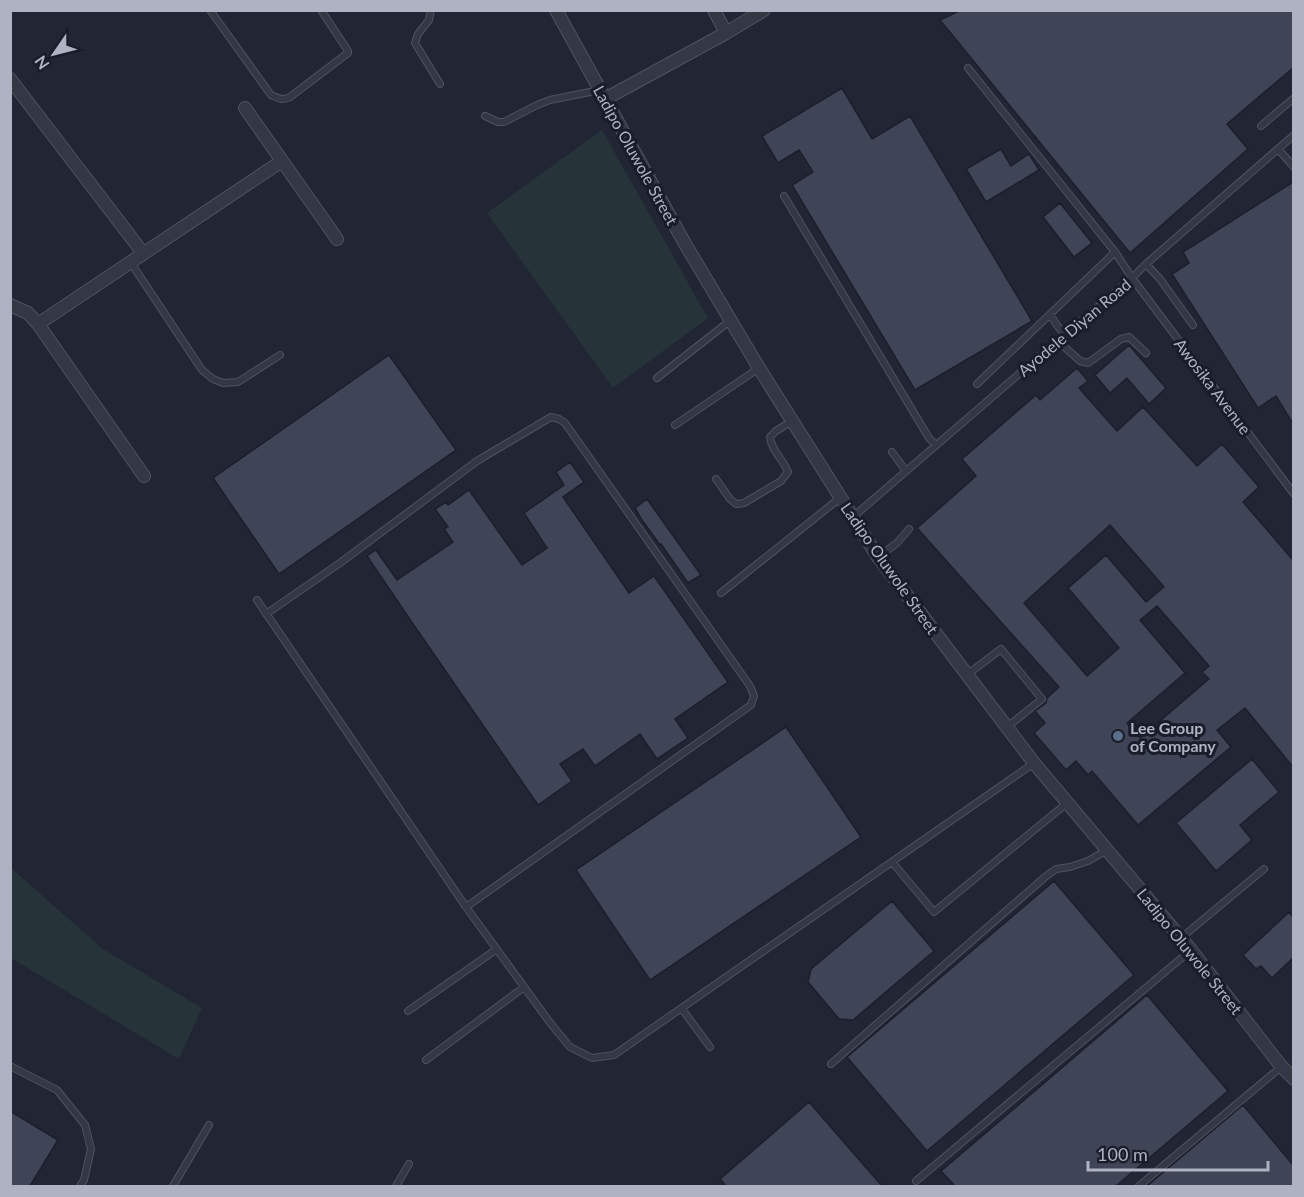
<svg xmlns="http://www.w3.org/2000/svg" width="1304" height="1197" font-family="Lato,sans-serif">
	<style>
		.green { fill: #263338 }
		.building { fill: #3f4557; stroke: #1c1f2b; stroke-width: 1.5; fill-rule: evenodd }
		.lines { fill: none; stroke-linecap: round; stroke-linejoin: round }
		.lane-casing { stroke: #4f5260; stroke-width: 8 }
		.street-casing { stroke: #4f5260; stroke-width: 14 }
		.lane { stroke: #343845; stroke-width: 6 }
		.street { stroke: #343845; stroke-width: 12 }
		.service-dot { fill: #5c6f8a; stroke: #1a1d29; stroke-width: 2 }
		.labels { text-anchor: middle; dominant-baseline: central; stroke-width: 6; stroke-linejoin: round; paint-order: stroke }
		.street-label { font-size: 16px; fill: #aeb2c2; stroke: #1a1d29 }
		.poi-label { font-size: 16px; font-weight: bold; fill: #aeb2c2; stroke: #1a1d29; text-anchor: start }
	</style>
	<rect width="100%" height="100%" fill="#212534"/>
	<path class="green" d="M602 130 708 318 613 388 487 213Z
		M11 868 103 949 202 1008 179 1059 11 958Z"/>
	<path class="building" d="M961 10H1293V68L1227 124 1248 149 1130 253 940 20Z
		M842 88 872 139 910 116 1032 321 915 390 792 185 813 172 799 150 778 163 762 136Z
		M1001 149 1011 166 1029 154 1039 170 986 202 966 169Z
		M1293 182V424L1276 396 1258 408 1172 274 1189 263 1183 252Z
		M1060 203 1092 243 1074 257 1043 217Z
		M1129 345 1166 388 1149 404 1127 378 1110 393 1095 375Z
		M389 355 456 450 279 574 213 478Z
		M1077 368 1088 381 1079 388 1117 431 1143 407 1197 466 1222 444 1259 487 1243 502 1293 560V767L1245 708 1217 730 1231 747 1138 825 1092 771 1088 775 1076 761 1066 770 1034 733 1045 723 1035 711 1046 703 1047 698 1059 687 917 528 976 476 962 459 1036 395 1040 400ZM1110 525 1164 587 1146 602 1106 555 1068 588 1119 648 1087 676 1024 603ZM1157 606 1209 666 1202 672 1209 679 1140 738 1127 723 1185 673 1140 620Z
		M570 462 584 482 563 497 629 593 654 576 728 682 675 719 688 738 657 759 640 734 595 766 583 749 560 764 572 781 538 805 411 621 367 556 376 550 397 580 453 542 444 529 448 527 435 509 446 502 448 505 469 490 522 565 547 548 524 513 564 485 556 472Z
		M647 499 701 575 688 583 661 544 660 545 642 520 635 508Z
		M786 727 861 837 650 980 576 870Z
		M1252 759 1279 792 1240 825 1252 840 1216 871 1176 823Z
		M1054 881 1134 975 927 1151 847 1057Z
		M892 901 934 951 853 1020 839 1019 808 982 811 969Z
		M1289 912 1293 917V958L1272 978 1261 966 1256 969 1243 955Z
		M1147 995 1228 1091 1116 1186H955L941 1171Z
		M809 1102 882 1186H726L720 1179Z
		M1243 1105 1293 1165V1186H1147Z
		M10 1111 58 1140 30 1186H10Z"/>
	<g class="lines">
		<g class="lane-casing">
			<path id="lane" d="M210 10 271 95C278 98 282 101 290 97L348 53V51L321 10
				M431 10 429 20 418 34 415 43 440 84
				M968 68 1115 252 1132 278 1294 494
				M485 116 498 122H504L537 105 550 100 600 90
				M1261 126 1294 98
				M1278 149 1294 167
				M784 196 929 438 936 445
				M131 263 202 370 213 379 223 383 238 382 280 355
				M1146 264 1160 279 1193 325
				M1050 315 1064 335
				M1058 341 1080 361 1088 363 1121 339 1129 337 1146 353
				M657 378 731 320
				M977 384 1115 252
				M675 425 759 368
				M892 452 906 471
				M716 479 730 499 736 504 744 503 781 481 788 472C783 459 771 450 770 437L776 431 792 421
				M853 517 1064 335 1132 278 1146 264 1294 135
				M878 557 897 543 909 529
				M721 593 840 498
				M257 600 466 907 551 1024 570 1047 592 1058 614 1055 1034 763
				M266 614 340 563 477 461 551 417 559 419 565 423 750 686 754 696 751 705 466 907
				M968 674 1001 649 1042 699 1007 727
				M892 862 934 912 1067 803
				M1181 938 1264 869
				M682 1009 710 1047
				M408 1011 497 949
				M426 1060 524 987
				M831 1064 1045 877 1056 869 1070 867 1088 861 1107 850
				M10 1066 57 1090 85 1125 91 1149 84 1180 80 1186
				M916 1181 1191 950
				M173 1186 209 1125
				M396 1186 409 1164
				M1139 1186 1281 1067"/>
		</g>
		<g class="street-casing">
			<path id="street" d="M556 10 684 242 759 368 878 557 1034 763 1191 950 1281 1066 1294 1079
				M714 10 726 33
				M10 79 143 253
				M605 99 726 33 764 10
				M245 108 337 239
				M10 305 28 313 38 324 144 476
				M38 324 282 161"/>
		</g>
		<use href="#lane" class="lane"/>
		<use href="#street" class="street"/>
	</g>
	<circle class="service-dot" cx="1118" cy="736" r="6"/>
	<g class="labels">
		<g class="street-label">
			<text transform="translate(636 155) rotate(61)">Ladipo Oluwole Street</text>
			<text transform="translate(1074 327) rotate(-40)">Ayodele Diyan Road</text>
			<text transform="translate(1213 386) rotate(53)">Awosika Avenue</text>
			<text transform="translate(890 568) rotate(55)">Ladipo Oluwole Street</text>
			<text transform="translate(1190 951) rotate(51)">Ladipo Oluwole Street</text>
		</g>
		<g class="poi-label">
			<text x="1130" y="727">Lee Group<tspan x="1130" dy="18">of Company</tspan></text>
		</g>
	</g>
	<rect width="1304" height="1197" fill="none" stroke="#aeb2c2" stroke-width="24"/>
	<g transform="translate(54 54) rotate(235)" stroke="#1a1d29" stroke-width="4.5" paint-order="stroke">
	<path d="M0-4.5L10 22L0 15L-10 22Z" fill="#aeb2c2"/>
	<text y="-9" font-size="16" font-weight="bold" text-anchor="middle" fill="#aeb2c2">N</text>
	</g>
	<path d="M1088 1161v9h180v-9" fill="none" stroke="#aeb2c2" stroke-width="3"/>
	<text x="1097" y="1161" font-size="18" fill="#aeb2c2" stroke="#1a1d29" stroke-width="4.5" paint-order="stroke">100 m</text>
</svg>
